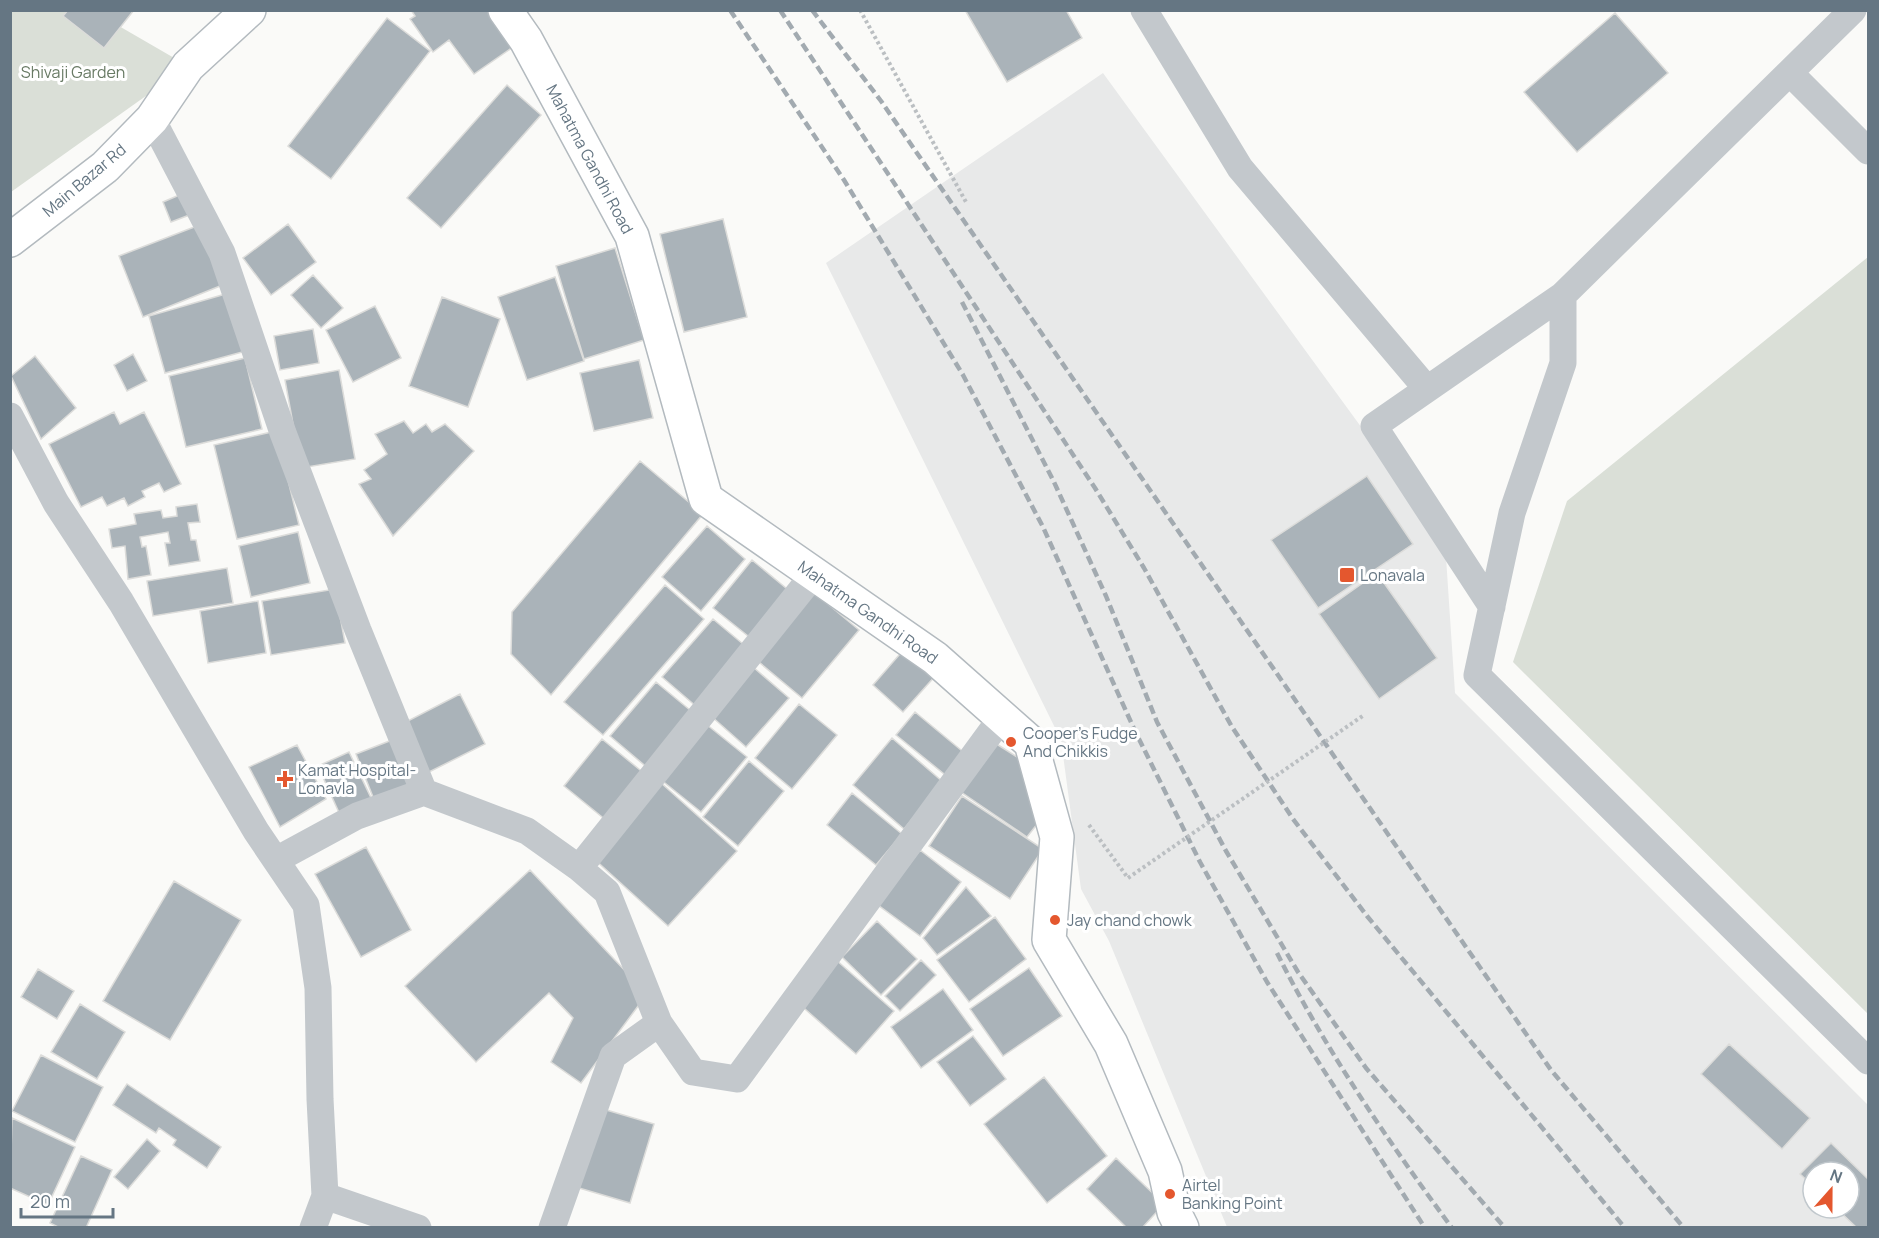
<svg xmlns="http://www.w3.org/2000/svg" width="1879" height="1238" font-family="Manrope,sans-serif">
	<style>
		.built { fill: #e8e9e9; fill-rule: evenodd }
		.green { fill: #dadfd7 }
		.building { fill: #aab3b9; stroke: #dcdcda; stroke-width: 1.5 }
		.lines { fill: none; stroke-linecap: round; stroke-linejoin: round }
		.secondary-casing { stroke: #b3babf; stroke-width: 36 }
		.path { stroke: #bbbfc2; stroke-width: 4; stroke-dasharray: 3 3; stroke-linecap: butt }
		.minor { stroke: #c3c8cc; stroke-width: 27 }
		.secondary { stroke: #fff; stroke-width: 33 }
		.rail { stroke: #a2aab0; stroke-width: 4.5; stroke-dasharray: 9 4.5; stroke-linecap: butt }
		.path-bridge { stroke: #bbbfc2; stroke-width: 4; stroke-dasharray: 3 3; stroke-linecap: butt }
		.poi-dot { fill: #e4572e; stroke: #fff; stroke-width: 2 }
		.labels { text-anchor: middle; dominant-baseline: central; stroke-width: 6; stroke-linejoin: round; paint-order: stroke }
		.park-label { font-size: 16px; fill: #687a64; stroke: #fff }
		.street-label { font-size: 16px; fill: #657683; stroke: #fff }
		.poi-label { font-size: 16px; fill: #657683; stroke: #fff; text-anchor: start }
	</style>
	<rect width="100%" height="100%" fill="#fafaf8"/>
	<path class="built" d="M1103 73 1445 542 1455 693 1868 1105V1227H1227L1109 941 1081 889 1061 740 826 263ZM1813 1172H1849V1208H1813Z"/>
	<path class="green" d="M11 11H93L188 66 11 192Z
		M1868 257V1014L1513 662 1567 501Z"/>
	<path class="building" d="M68 10H134L104 48 63 16Z
		M411 10H491L516 45 474 74 449 40 433 52 410 19 415 16Z
		M965 10H1066L1082 38 1007 82Z
		M1615 13 1668 73 1577 152 1524 92Z
		M387 18 430 51 331 179 288 146Z
		M507 85 541 115 441 228 407 198Z
		M184 193 192 214 171 222 163 202Z
		M723 219 747 317 684 332 660 234Z
		M202 224 225 284 143 317 119 256Z
		M288 224 316 262 271 295 243 258Z
		M615 248 644 340 584 359 556 266Z
		M313 275 343 308 321 328 291 295Z
		M555 277 584 361 527 380 498 297Z
		M229 293 246 351 165 373 149 316Z
		M442 297 500 319 468 407 409 386Z
		M375 306 401 358 353 382 326 330Z
		M313 329 319 363 280 370 274 336Z
		M133 354 147 381 127 391 114 365Z
		M35 356 76 408 41 439 11 376Z
		M245 358 262 429 186 447 169 376Z
		M639 360 653 418 594 431 580 373Z
		M339 370 355 459 301 468 285 380Z
		M114 412 120 424 144 412 181 484 164 492 159 483 142 491 145 497 128 506 124 498 107 506 102 497 81 507 49 444Z
		M404 421 413 433 426 424 432 432 445 424 474 451 393 536 359 484 371 479 364 470 387 454 375 434Z
		M276 431 299 525 237 539 214 445Z
		M640 461 703 514 551 695 511 654 512 612Z
		M1367 476 1413 544 1318 608 1271 540Z
		M197 504 200 522 188 523 191 540H196L200 561 169 566 165 543H170L168 532 140 537 142 547 146 546 151 575 128 579 125 546 112 548 109 529 136 524 134 514 161 510 163 518 177 516 176 507Z
		M707 526 745 559 701 611 662 577Z
		M298 532 310 583 251 597 239 546Z
		M752 560 792 593 753 640 713 608Z
		M227 568 233 603 153 616 147 581Z
		M1377 573 1437 658 1379 699 1319 614Z
		M665 585 704 619 603 735 564 702Z
		M335 589 345 643 271 655 262 601Z
		M811 590 859 630 802 698 754 658Z
		M258 601 266 653 208 663 200 611Z
		M713 619 749 649 698 708 662 677Z
		M906 647 937 674 903 712 873 685Z
		M753 667 789 698 746 747 711 716Z
		M656 682 696 715 650 770 610 736Z
		M460 694 485 744 425 774 400 725Z
		M799 704 837 735 792 789 755 758Z
		M915 712 967 755 949 778 896 735Z
		M706 724 747 757 701 812 660 779Z
		M892 738 943 782 904 829 853 785Z
		M602 739 645 774 607 821 564 786Z
		M392 740 411 788 375 802 356 754Z
		M995 743 1031 766 1038 823 1027 837 961 792Z
		M297 745 326 799 280 827 249 767Z
		M349 752 373 802 341 817 318 766Z
		M749 761 784 791 738 846 703 817Z
		M660 782 737 851 668 926 592 857Z
		M852 793 902 834 876 865 827 825Z
		M962 796 1043 849 1010 899 929 846Z
		M366 847 411 930 361 957 315 874Z
		M920 850 961 882 920 936 878 905Z
		M530 870 647 994 581 1083 551 1062 573 1018 549 993 476 1062 405 986Z
		M174 881 241 920 170 1040 103 1001Z
		M966 887 991 916 937 955 923 938Z
		M995 917 1026 959 969 1002 937 960Z
		M877 921 917 959 881 995 842 957Z
		M835 959 894 1011 856 1054 797 1002Z
		M921 960 936 975 900 1011 885 996Z
		M1029 968 1062 1016 1003 1056 970 1009Z
		M38 969 74 991 57 1019 21 997Z
		M943 989 973 1030 921 1068 891 1027Z
		M80 1004 125 1032 97 1079 51 1052Z
		M973 1036 1006 1079 970 1106 937 1062Z
		M1729 1044 1810 1118 1782 1149 1701 1074Z
		M41 1055 103 1087 75 1142 12 1111Z
		M1044 1077 1107 1156 1047 1203 984 1124Z
		M127 1084 221 1147 207 1168 173 1145 176 1140 159 1128 156 1133 113 1105Z
		M603 1109 654 1124 630 1203 579 1188Z
		M12 1118 75 1147 48 1205 10 1188Z
		M147 1139 160 1151 128 1189 114 1177Z
		M1831 1143 1868 1179V1228H1857L1836 1208H1849V1172H1813V1186L1800 1174Z
		M81 1156 112 1170 86 1228H60L50 1223Z
		M1116 1158 1164 1204 1142 1228H1127L1087 1189Z"/>
	<g class="lines">
		<g class="secondary-casing">
			<path id="secondary" d="M505 10 526 40 632 236 706 499 935 658 1031 743 1057 837 1049 940 1111 1044 1165 1171 1174 1212 1182 1228
				M10 240 105 167 152 119 188 66 249 10"/>
		</g>
		<path class="path" d="M860 10 966 202
			M1089 825 1128 878"/>
		<path class="minor" d="M1144 10 1240 168 1427 389
			M1853 10 1563 295V363L1512 513 1477 675 1868 1061
			M1791 74 1868 151
			M152 119 222 253 283 433 358 630 424 792
			M10 416 56 503 121 602 256 831 306 905 318 988 320 1099 325 1196 313 1228
			M1492 607 1374 426 1563 295
			M276 860 357 816 424 792 527 831 579 868 607 892 659 1023 613 1056 552 1228
			M579 868 814 574
			M659 1023 693 1072 737 1079 1002 717
			M325 1196 418 1228"/>
		<use href="#secondary" class="secondary"/>
		<path class="rail" d="M730 10 844 180 963 375 1043 527 1135 731 1200 862 1267 982 1425 1228
			M780 10 1095 488 1144 568 1232 727 1293 819 1367 916 1625 1228
			M812 10 881 101 1551 1070 1684 1228
			M962 302 1054 482 1106 596 1157 722 1226 851 1298 972 1366 1068 1505 1228
			M1277 953C1325 1049 1388 1141 1452 1228"/>
		<path class="path-bridge" d="M1128 878 1364 715"/>
	</g>
	<g class="poi-dot">
		<rect x="1339" y="567" width="16" height="16" rx="3"/>
		<circle cx="1011" cy="742" r="6"/>
		<path d="M282 770h6v6h6v6h-6v6h-6v-6h-6v-6h6z"/>
		<circle cx="1055" cy="920" r="6"/>
		<circle cx="1170" cy="1194" r="6"/>
	</g>
	<g class="labels">
		<g class="park-label">
			<text x="73" y="72">Shivaji Garden</text>
		</g>
		<g class="street-label">
			<text transform="translate(590 159) rotate(62)">Mahatma Gandhi Road</text>
			<text transform="translate(84 180) rotate(-40)">Main Bazar Rd</text>
			<text transform="translate(868 612) rotate(35)">Mahatma Gandhi Road</text>
		</g>
		<g class="poi-label">
			<text x="1360" y="575">Lonavala</text>
			<text x="1023" y="733">Cooper's Fudge<tspan x="1023" dy="18">And Chikkis</tspan></text>
			<text x="298" y="770">Kamat Hospital-<tspan x="298" dy="18">Lonavla</tspan></text>
			<text x="1067" y="920">Jay chand chowk</text>
			<text x="1182" y="1185">Airtel<tspan x="1182" dy="18">Banking Point</tspan></text>
		</g>
	</g>
	<rect width="1879" height="1238" fill="none" stroke="#657683" stroke-width="24"/>
	<g transform="translate(1831 1190) rotate(21)"><circle r="28" fill="#ffffff" stroke="#c1c8cd" stroke-width="1.5"/>
	<path d="M0-4.5L10 22L0 15L-10 22Z" fill="#e4572e"/>
	<text y="-9" font-size="16" font-weight="bold" text-anchor="middle" fill="#657683">N</text>
	</g>
	<path d="M21 1208v9h92v-9" fill="none" stroke="#657683" stroke-width="3"/>
	<text x="30" y="1208" font-size="18" fill="#657683" stroke="#ffffff" stroke-width="4.5" paint-order="stroke">20 m</text>
</svg>
